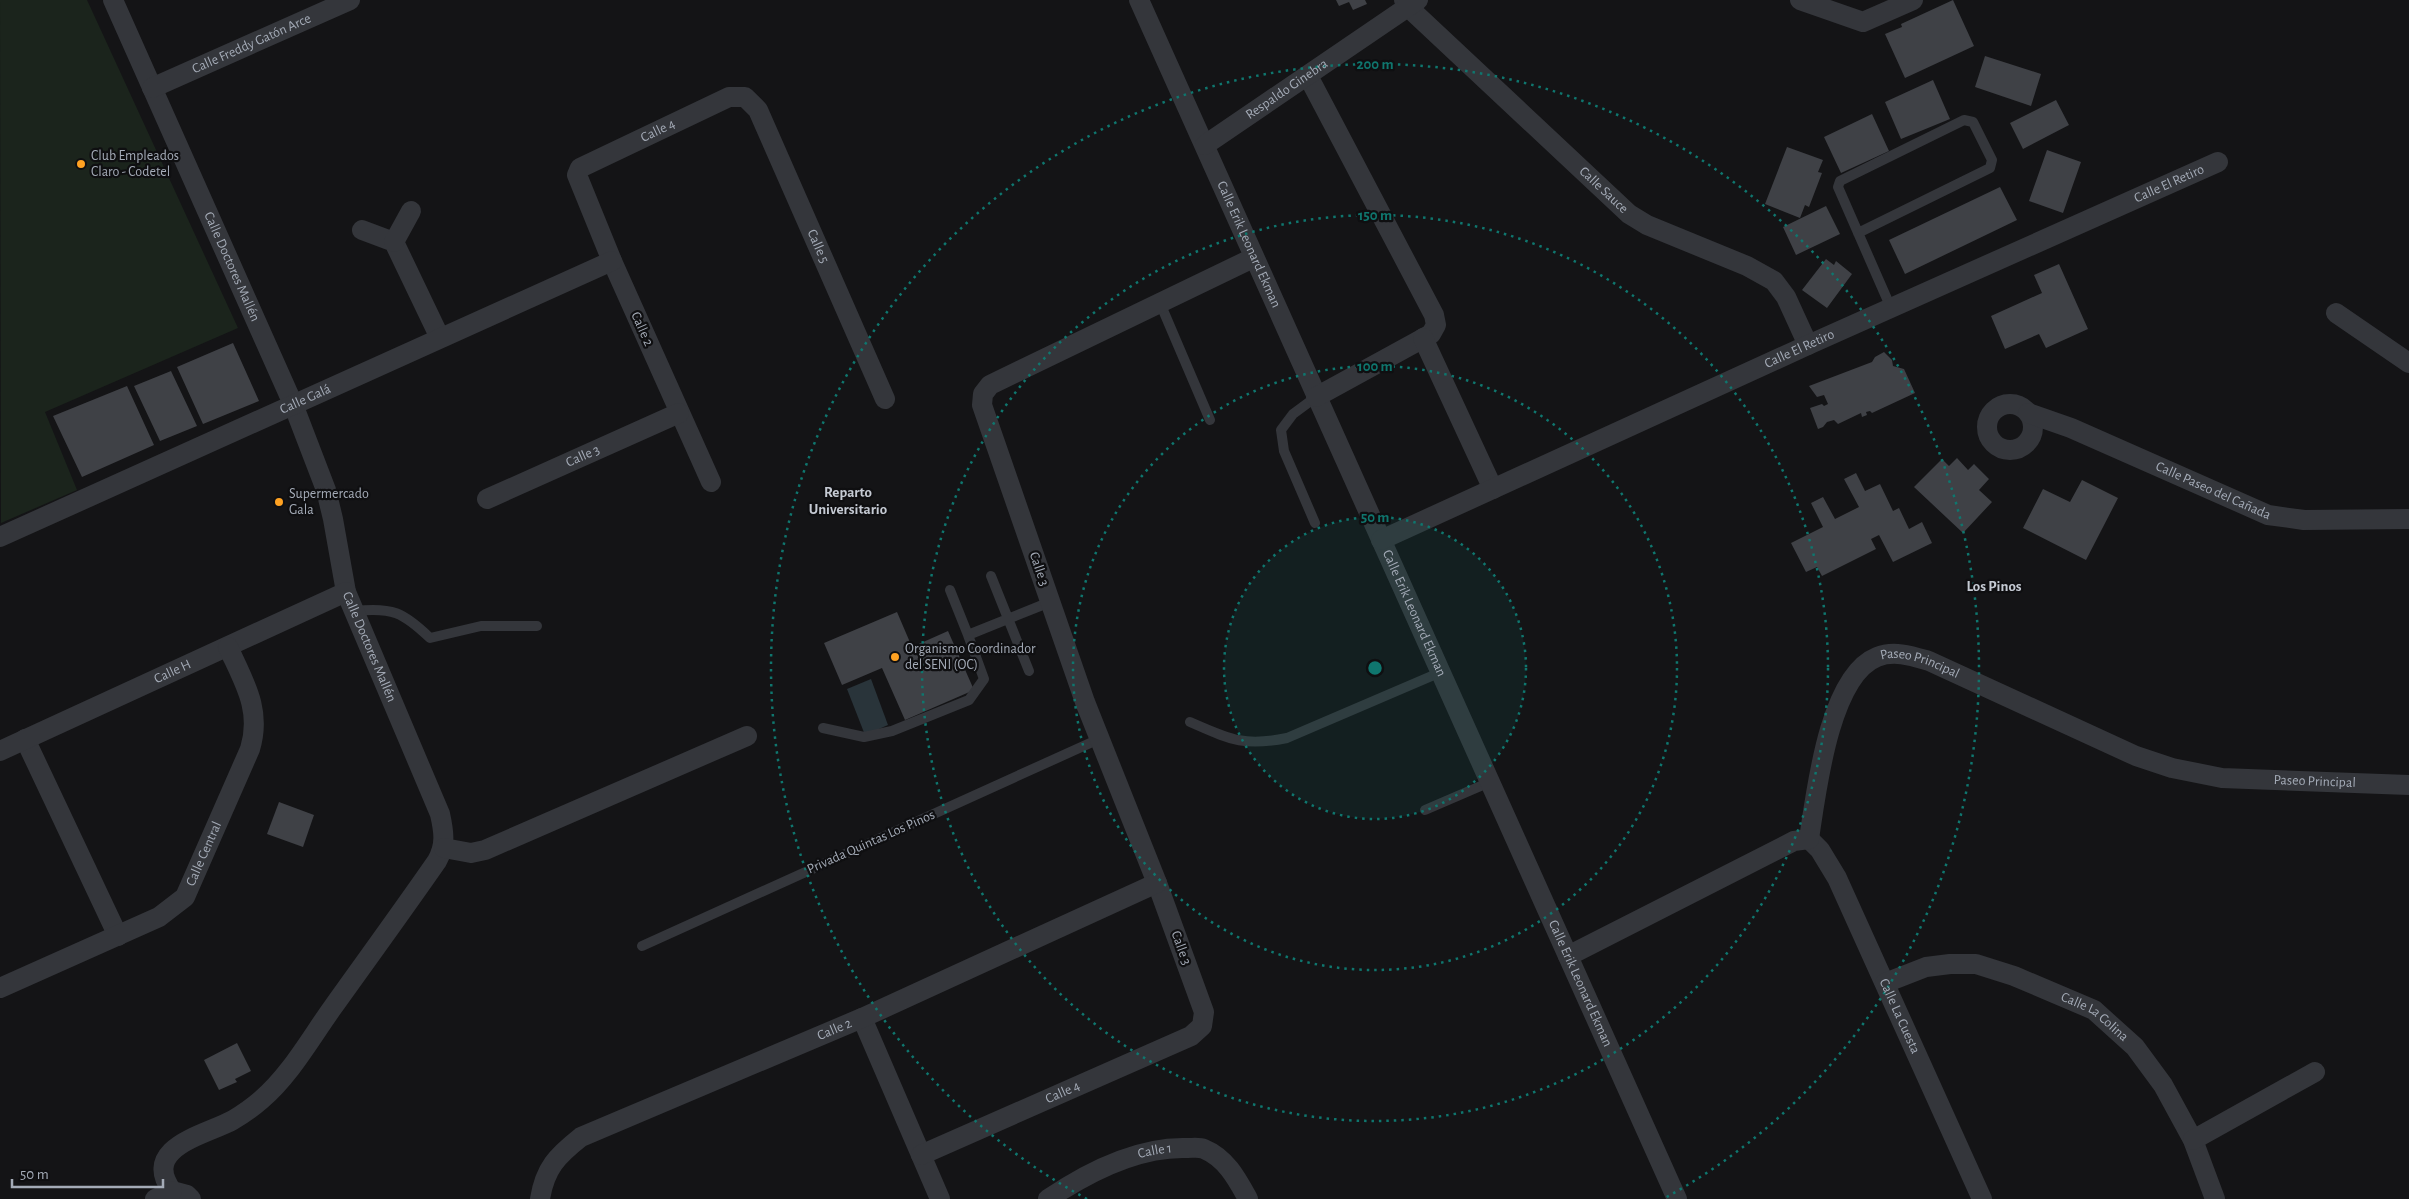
<svg xmlns="http://www.w3.org/2000/svg" width="2409" height="1199" font-family="'Alegreya Sans',sans-serif">
	<style>
		.green { fill: #1b241c }
		.water { fill: #29343a }
		.building { fill: #3f4146 }
		.lines { fill: none; stroke-linecap: round; stroke-linejoin: round }
		.service { stroke: #34363b; stroke-width: 10 }
		.minor { stroke: #34363b; stroke-width: 20 }
		.ring { fill: none; stroke: #0f766e; stroke-width: 2.5; stroke-dasharray: 2.5 5 }
		.poi-dot { fill: #ffa222; stroke: #0f0f11; stroke-width: 2 }
		.labels { text-anchor: middle; dominant-baseline: central; stroke-width: 4.5; stroke-linejoin: round; paint-order: stroke }
		.street-label { font-size: 14px; fill: #a4abb7; stroke: #0f0f11 }
		.poi-label { font-size: 14px; fill: #a4abb7; stroke: #0f0f11; text-anchor: start }
		.neighbourhood-label { font-size: 15px; font-weight: bold; fill: #c5cad3; stroke: #0f0f11 }
		.centre { fill: #0f766e; stroke: #0f0f11; stroke-width: 2.5 }
		.ring-label { font-size: 15px; text-anchor: middle; font-weight: bold; fill: #0f766e; stroke: #0f0f11; stroke-width: 4.5; stroke-linejoin: round; paint-order: stroke }
	</style>
	<rect width="100%" height="100%" fill="#141416"/>
	<path class="green" d="M0 0H87L238 328 45 412 77 490 1 523Z"/>
	<path class="water" d="M871 679 888 725 865 735 847 689Z"/>
	<path class="building" d="M1336 0H1365L1367 4 1353 10 1349 2 1339 6Z
		M1953 0 1974 46 1905 78 1885 34 1902 27 1901 24Z
		M1985 56 2041 74 2031 106 1975 87Z
		M1933 80 1950 119 1901 139 1885 102Z
		M2056 100 2069 125 2023 149 2010 123Z
		M1872 114 1889 151 1841 173 1824 137Z
		M1787 147 1823 160 1818 172 1822 173 1809 207 1805 205 1800 218 1765 204Z
		M2047 150 2081 162 2063 213 2029 201Z
		M2000 187 2017 220 1905 274 1889 240Z
		M1826 206 1840 234 1796 255 1783 227Z
		M1826 259 1834 265 1836 261 1852 274 1827 308 1802 290Z
		M2059 264 2088 329 2046 348 2039 334 2005 349 1991 316 2042 293 2034 275Z
		M233 343 259 401 203 424 177 367Z
		M1884 352 1892 360 1893 366 1904 369 1915 393 1872 413 1870 411 1866 412 1867 415 1862 417 1861 413 1838 424 1834 420 1827 422 1823 427 1818 429 1810 408 1822 404 1824 406 1828 404 1824 395 1817 397 1809 386 1872 362 1875 357Z
		M171 371 197 426 160 441 134 386Z
		M127 386 154 445 82 477 53 416Z
		M1957 458 1968 470 1974 464 1989 479 1979 490 1992 502 1963 533 1914 487 1942 459 1949 466Z
		M1856 473 1865 491 1880 484 1893 511 1899 508 1909 529 1922 522 1932 543 1893 562 1879 535 1871 539 1876 549 1822 576 1817 567 1806 572 1791 543 1823 527 1811 503 1823 497 1835 519 1859 507 1844 479Z
		M2082 480 2118 498 2086 560 2023 528 2043 489 2070 502Z
		M897 612 912 647 948 631 974 690 905 720 882 668 842 685 824 643Z
		M279 802 314 815 303 847 267 834Z
		M237 1043 251 1071 235 1079 237 1082 219 1090 204 1060Z"/>
	<g class="lines">
		<path class="service" d="M1858 233 1990 168 1992 160 1973 122 1964 120 1840 181 1838 187 1891 308
			M1160 303 1210 420
			M1315 523 1284 451 1281 430 1293 414 1316 397
			M991 576 1029 671
			M950 590 968 635
			M355 611C392 607 403 612 430 638L481 626H537
			M1190 722C1229 739 1243 747 1287 738L1441 672
			M823 728 864 737 892 731 969 700 984 679 968 635 1050 602
			M1425 810 1490 782
			M642 946 1099 739"/>
		<g class="minor">
			<path id="s1" d="M113 0 293 404 326 490 333 519 346 592 440 814C444 832 446 845 437 861 403 910 368 958 333 1007 310 1039 291 1074 261 1100 253 1107 243 1114 233 1120 206 1135 140 1147 172 1191L187 1195 191 1199"/>
			<path id="s2" d="M1139 0 1677 1199"/>
			<path id="s3" d="M1404 0 1408 7 1629 214 1647 225 1747 266 1774 281 1786 297 1808 345"/>
			<path d="M1800 0 1863 22 1913 0"/>
			<path d="M1308 76 1434 315 1436 325 1431 334 1316 397"/>
			<path id="s4" d="M152 88 350 0"/>
			<path id="s5" d="M1205 145 1418 0"/>
			<path d="M362 230 394 242 440 338"/>
			<path d="M394 242 411 211"/>
			<path d="M2336 313 2409 363"/>
			<path d="M1423 338 1493 489"/>
			<circle cx="2010" cy="427" r="23"/>
			<path id="s6" d="M2028 413 2071 428 2268 515 2304 520 2409 519"/>
			<path id="s7" d="M711 482 612 261 577 175 580 168 729 97H745L758 110 885 399"/>
			<path id="s8" d="M487 499 679 413"/>
			<path id="s9" d="M0 537 612 261"/>
			<path id="s10" d="M1381 540 1808 345 2218 162"/>
			<path d="M25 739 118 936"/>
			<path id="s11" d="M0 751 346 592"/>
			<path id="s12" d="M1809 839 1820 850 1837 878 1982 1199"/>
			<path d="M444 848 471 853 485 850 747 736"/>
			<path id="s13" d="M1568 956 1794 841 1809 839C1816 793 1829 676 1877 657 1894 650 1912 656 1929 661L2136 756 2172 768 2222 778 2409 785"/>
			<path id="s14" d="M1885 983 1926 967 1950 964H1976L2014 976 2094 1010 2135 1047 2163 1085 2193 1140 2215 1199"/>
			<path id="s15" d="M0 988 159 917 185 897 250 749C262 710 244 682 228 647"/>
			<path d="M862 1018 940 1199"/>
			<path d="M2193 1140 2315 1072"/>
			<path id="s16" d="M921 1155 1191 1036 1202 1026 1204 1012 1157 883 1085 702 982 405 983 394 990 385 1253 258"/>
			<path d="M155 1199 172 1191"/>
			<path id="s17" d="M540 1199C545 1168 557 1156 581 1137L862 1018 1157 883"/>
			<path id="s18" d="M1048 1199C1088 1172 1139 1146 1188 1148 1193 1148 1199 1147 1204 1149 1226 1158 1237 1179 1248 1199"/>
		</g>
	</g>
	<circle cx="1375" cy="668" r="151" fill="#0f766e" fill-opacity=".12"/>
	<g class="ring">
		<circle cx="1375" cy="668" r="151"/>
		<circle cx="1375" cy="668" r="302"/>
		<circle cx="1375" cy="668" r="453"/>
		<path d="M1087 1199A604 604 0 1 1 1663 1199"/>
	</g>
	<g class="poi-dot">
		<circle cx="81" cy="164" r="5"/>
		<circle cx="279" cy="502" r="5"/>
		<circle cx="895" cy="657" r="5"/>
	</g>
	<g class="labels">
		<g class="street-label">
			<text stroke="none"><textPath href="#s4" startOffset="109">Calle Freddy Gatón Arce</textPath></text>
			<text stroke="none"><textPath href="#s5" startOffset="99">Respaldo Ginebra</textPath></text>
			<text stroke="none"><textPath href="#s7" startOffset="429">Calle 4</textPath></text>
			<text stroke="none"><textPath href="#s10" startOffset="865">Calle El Retiro</textPath></text>
			<text stroke="none"><textPath href="#s3" startOffset="276">Calle Sauce</textPath></text>
			<text stroke="none"><textPath href="#s2" startOffset="268">Calle Erik Leonard Ekman</textPath></text>
			<text stroke="none"><textPath href="#s7" startOffset="691">Calle 5</textPath></text>
			<text stroke="none"><textPath href="#s1" startOffset="292">Calle Doctores Mallén</textPath></text>
			<text transform="translate(642 329) rotate(66)">Calle 2</text>
			<text stroke="none"><textPath href="#s10" startOffset="460">Calle El Retiro</textPath></text>
			<text stroke="none"><textPath href="#s9" startOffset="335">Calle Galá</textPath></text>
			<text stroke="none"><textPath href="#s8" startOffset="105">Calle 3</textPath></text>
			<text stroke="none"><textPath href="#s6" startOffset="201">Calle Paseo del Cañada</textPath></text>
			<text transform="translate(1039 569) rotate(71)">Calle 3</text>
			<text stroke="none"><textPath href="#s2" startOffset="672">Calle Erik Leonard Ekman</textPath></text>
			<text stroke="none"><textPath href="#s1" startOffset="698">Calle Doctores Mallén</textPath></text>
			<text stroke="none"><textPath href="#s13" startOffset="514">Paseo Principal</textPath></text>
			<text stroke="none"><textPath href="#s11" startOffset="190">Calle H</textPath></text>
			<text stroke="none"><textPath href="#s13" startOffset="932">Paseo Principal</textPath></text>
			<text transform="translate(871 842) rotate(-24)">Privada Quintas Los Pinos</text>
			<text stroke="none"><textPath href="#s15" startOffset="254">Calle Central</textPath></text>
			<text transform="translate(1181 948) rotate(70)">Calle 3</text>
			<text stroke="none"><textPath href="#s2" startOffset="1078">Calle Erik Leonard Ekman</textPath></text>
			<text stroke="none"><textPath href="#s12" startOffset="200">Calle La Cuesta</textPath></text>
			<text stroke="none"><textPath href="#s14" startOffset="225">Calle La Colina</textPath></text>
			<text stroke="none"><textPath href="#s17" startOffset="352">Calle 2</textPath></text>
			<text stroke="none"><textPath href="#s16" startOffset="155">Calle 4</textPath></text>
			<text stroke="none"><textPath href="#s18" startOffset="118">Calle 1</textPath></text>
		</g>
		<g class="poi-label">
			<text x="91" y="156">Club Empleados<tspan x="91" dy="16">Claro - Codetel</tspan></text>
			<text x="289" y="494">Supermercado<tspan x="289" dy="16">Gala</tspan></text>
			<text x="905" y="649">Organismo Coordinador<tspan x="905" dy="16">del SENI (OC)</tspan></text>
		</g>
		<g class="neighbourhood-label">
			<text x="848" y="492">Reparto<tspan x="848" dy="17">Universitario</tspan></text>
			<text x="1994" y="586">Los Pinos</text>
		</g>
	</g>
	<circle cx="1375" cy="668" r="8" class="centre"/>
	<g class="ring-label">
		<text x="1375" y="69">200 m</text>
		<text x="1375" y="220">150 m</text>
		<text x="1375" y="371">100 m</text>
		<text x="1375" y="522">50 m</text>
	</g>
	<path d="M12 1179v8h151v-8" fill="none" stroke="#a4abb7" stroke-width="2.5"/>
	<text x="20" y="1179" font-size="15" fill="#a4abb7" stroke="#0f0f11" stroke-width="4" paint-order="stroke">50 m</text>
</svg>
